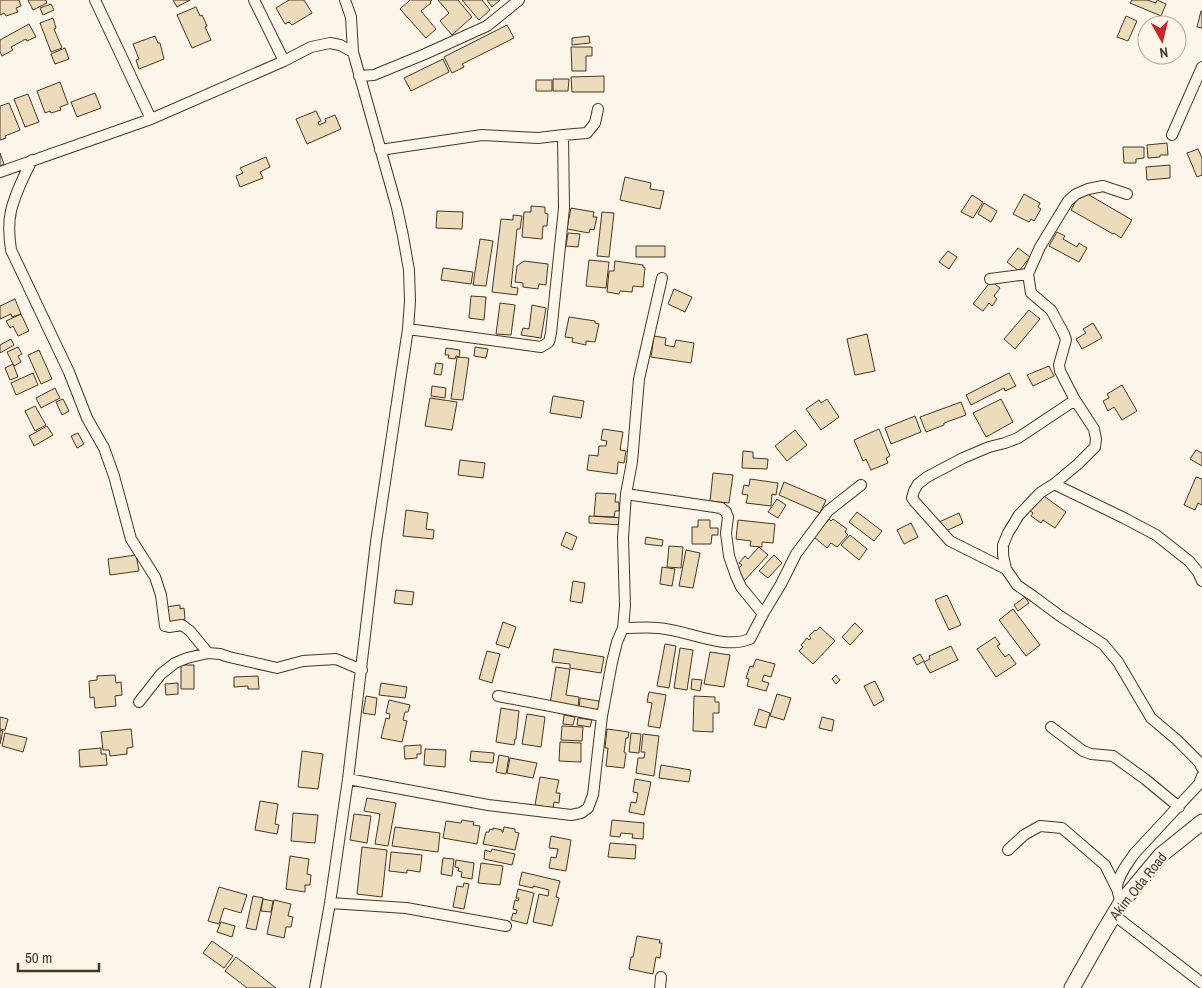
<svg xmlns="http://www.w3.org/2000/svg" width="1202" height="988" font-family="'Archivo Narrow',sans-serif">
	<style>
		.building { fill: #ecdcbc; stroke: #4a3520 }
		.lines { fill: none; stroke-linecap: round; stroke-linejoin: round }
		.minor-casing { stroke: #4a3520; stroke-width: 12 }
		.primary-casing { stroke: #4a3520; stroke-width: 17 }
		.minor { stroke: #fbf6e9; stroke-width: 10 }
		.primary { stroke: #fbf6e9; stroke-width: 15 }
		.labels { text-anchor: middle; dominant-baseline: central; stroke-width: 4; stroke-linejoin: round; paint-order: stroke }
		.street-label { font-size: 14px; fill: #4a3520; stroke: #fbf6e9 }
	</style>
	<rect width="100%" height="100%" fill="#fbf6e9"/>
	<path class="building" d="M0 0H19L21 6 16 8 18 12 6 16 4 13 0 15Z
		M28 0H46L47 3 33 10Z
		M173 0H190L177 7Z
		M289 0H304L312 13 292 25 289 22 285 24 276 8Z
		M410 0H432L430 2 431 3 421 11 436 29 426 38 400 9Z
		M438 0H458L472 17 452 35 440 21 449 13Z
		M462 0H482L490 10 479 20Z
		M487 0H500L492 7Z
		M1132 0H1147L1156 3 1157 0 1166 4 1161 16 1130 3Z
		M51 4 54 10 43 15 40 8Z
		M196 7 200 16 202 15 207 26 205 27 211 40 192 48 177 15Z
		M1201 11H1202V28L1197 27Z
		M1126 16 1137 21 1128 41 1117 37Z
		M53 18 56 28 54 29 62 48 51 52 40 23Z
		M29 24 36 37 27 41 26 39 11 47 13 50 2 56 0 52V40Z
		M507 25 514 38 462 64 464 67 452 73 444 57Z
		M155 36 158 43H160L164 59 139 69 136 60 139 59 133 44Z
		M589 36 590 43 572 45V38Z
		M571 47H592V56H586V71H572Z
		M65 48 69 59 55 64 51 54Z
		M443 59 449 72 411 91 404 78Z
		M604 76V92H572L571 77Z
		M553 79H569L568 91H553Z
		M536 80H552V91H536Z
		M60 82 68 104 60 107 61 110 51 113 50 111 45 113 37 91Z
		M95 93 101 108 77 117 71 102Z
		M28 94 39 122 25 127 14 99Z
		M9 103 20 130 5 136 6 138 0 140V106Z
		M316 111 321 121 318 122 319 125 326 122 325 119 335 115 341 129 307 144 296 119Z
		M1167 143 1168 155H1160V157L1148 158 1147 145Z
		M1123 147H1144V158L1136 159V163H1124Z
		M1198 149 1202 158V175L1197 177 1187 153Z
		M0 153 4 164 0 166Z
		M266 157 270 167 260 172 263 178 240 187 236 176 243 173 240 168Z
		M1170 165V178L1147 180 1146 167Z
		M625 177 651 183 650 189 664 191 660 209 620 200Z
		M1084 192 1132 220 1121 238 1114 233 1113 234 1071 210 1078 197 1080 199Z
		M1024 194 1040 203 1038 207 1041 209 1034 221 1031 219 1029 222 1013 214Z
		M972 195 983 202 973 218 961 212Z
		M984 203 997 211 991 222 978 214Z
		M531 206 545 207V213L548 214 547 226H543L542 239 522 237 524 212H531Z
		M571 208 594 212 593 217H597L594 230 590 229 589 233 567 229Z
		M437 211 463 212 462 229 436 228Z
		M602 212 614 213 609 257 597 256Z
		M513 215 522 216 520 229H517L511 287 518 288 517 295 492 292 501 219 513 220Z
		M1057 232 1065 236 1063 239 1077 247 1079 243 1087 248 1079 262 1049 246Z
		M568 233 580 234 578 247 566 246Z
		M480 239 493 241 486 286 473 285Z
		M636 246H665V257H636Z
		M1018 248 1030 257 1019 271 1007 262Z
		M948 251 957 257 949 269 939 262Z
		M589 260 609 262 606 288 586 286Z
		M524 261 548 264 546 285 539 284 538 289 523 287V283L515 282 517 266Z
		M615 261 643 265V267L645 268 643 287 633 286 632 292 620 291 619 294 607 292 609 271H614Z
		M443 268 473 272 471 284 441 280Z
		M991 281 1000 288 994 296 997 299 992 306 989 303 983 311 973 304Z
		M674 289 692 297 685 312 668 304Z
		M471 296 486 297 484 320 469 318Z
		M15 299 21 314 12 317 11 314 0 319V306Z
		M500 303 515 305 511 335 496 334Z
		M532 305 546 308 541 338 521 335 523 328 529 329Z
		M1029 310 1040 319 1015 349 1004 339Z
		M21 314 29 331 18 336 13 326 10 328 6 321Z
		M569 317 595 321V323L599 324 595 342 586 341V345L572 342 573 338 565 337Z
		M1093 323 1102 338 1082 349 1076 339 1086 333 1083 329Z
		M867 334 875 371 855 375 847 339Z
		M654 336 666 338 665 345 674 347 676 340 694 343 691 363 651 357Z
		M11 339 14 345 0 353V345Z
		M18 347 22 354 18 356 21 362 14 366 7 352Z
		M475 347 488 349 486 358 474 356Z
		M446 348 460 350 459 357 456 356 455 359 448 358 449 355H445Z
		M39 350 52 379 41 384 28 355Z
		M457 357 469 358 463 400 451 399Z
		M436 363 443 364 441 375 434 374Z
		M13 364 18 377 10 380 5 368Z
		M1049 366 1054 376 1033 386 1027 375Z
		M33 373 38 385 16 395 11 383Z
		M1009 373 1016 386 1005 391 1004 388 971 405 966 395Z
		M1122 385 1137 411 1122 420 1114 407 1108 411 1103 401 1109 398 1107 394Z
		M432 386 446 388 445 398 431 396Z
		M55 388 60 398 41 408 36 398Z
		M553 396 584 401 581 418 550 413Z
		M430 398 457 402 452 430 425 426Z
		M63 399 69 411 62 415 56 402Z
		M827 399 839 417 821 430 806 409 819 400 821 403Z
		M1001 399 1013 422 986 437 973 413Z
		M961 402 966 415 944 423V425L926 432 920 417Z
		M35 406 46 425 35 431 25 411Z
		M915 416 921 432 891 444 885 428Z
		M47 426 53 435 34 446 29 436Z
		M603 429 623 432 620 450 626 451 624 463 618 462 617 474 587 470 589 455 598 456 599 446H606L607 441 601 440Z
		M879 429 890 456 886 458 888 463 871 470 866 459 863 461 854 440Z
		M795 430 807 445 787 461 775 446Z
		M78 433 84 444 77 448 71 436Z
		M1196 450 1202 453V466L1190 459Z
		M743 451 753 452V458L768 459 767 469 742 468Z
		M460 460 485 463 483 478 458 475Z
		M713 473 733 475 729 503 710 501Z
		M1196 477 1202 479V505L1198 503 1195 510 1184 505Z
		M750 479 778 483 776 495 772 494 771 506 746 503 748 495 742 494 744 485 749 486Z
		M784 482 826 500 820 513 779 495Z
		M596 493 616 494 615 502H619V511H615L614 517 594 516Z
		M1041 494 1066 512 1055 528 1043 520 1041 523 1031 516 1033 513 1029 510Z
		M777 499 786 505 778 518 768 512Z
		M406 510 428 513 426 529 434 530 433 539 403 536Z
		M857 512 882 531 874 541 849 522Z
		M959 513 963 523 944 532 939 522Z
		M589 516 623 518 622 525 589 523Z
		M829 519 831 521 833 519 847 529 845 532 848 535 837 547 831 543 827 548 814 537Z
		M698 520H710V528H718V535H712L711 544H692V527H698Z
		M738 520 775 524 773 543 762 542V547L750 546 751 541 736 539Z
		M911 523 918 537 904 544 897 530Z
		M566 532 577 537 572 550 561 545Z
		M850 535 867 549 859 560 841 545Z
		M646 537 663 540 662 546 645 544Z
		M669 546 683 547 681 568 667 567Z
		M759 547 768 555 744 581 735 572 742 565 739 563 745 556 748 559Z
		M686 550 700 553 693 588 679 586Z
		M136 555 139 571 110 575 108 559Z
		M774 555 782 563 768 578 759 571Z
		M662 567 675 569 672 586 660 584Z
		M573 581 585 583 582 603 570 601Z
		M396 590 414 592 412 605 394 603Z
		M947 595 961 625 949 630 935 600Z
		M1025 597 1029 603 1018 611 1014 605Z
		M180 605V609L184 608 185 619 182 620V623L167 625 165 607Z
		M1013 609 1040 645 1026 656 999 620Z
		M503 622 516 627 509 648 496 644Z
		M855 623 863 631 850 645 842 637Z
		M820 627 835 641 813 664 799 651 803 647 801 645 807 638 809 640 811 638 809 636 815 630 816 631Z
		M995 637 1000 644 997 646 1005 657 1009 654 1016 664 996 677 977 649Z
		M665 644 676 646 669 688 657 686Z
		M951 646 958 660 930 673 924 662 930 659 929 656Z
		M680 648 693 650 687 690 674 688Z
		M554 649 604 657 601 673 570 668V664L552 662Z
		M487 651 500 654 492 683 479 679Z
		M710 652 730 655 724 687 704 684Z
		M920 654 924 661 917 665 913 658Z
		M756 659 775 664 771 677 764 675 762 681 769 683 766 691 747 686 749 679 746 678 750 666 753 667Z
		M181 665H194V689H181Z
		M556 667 570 669 566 695 579 697 578 708 550 704Z
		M115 675 116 683 121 682 122 695 115 696 116 706 95 708 94 697 90 698 89 681 97 680V676Z
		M836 675 840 680 836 684 832 679Z
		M258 676 259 689H248V686L234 687V677Z
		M692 679 702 680 700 691 691 689Z
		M875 681 884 700 874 706 864 686Z
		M178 683V694L166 695 165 684Z
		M381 683 407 687 405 698 379 695Z
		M649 692 666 695 660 728 648 726 652 703 647 702Z
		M777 694 791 698 784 720 770 716Z
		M366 696 377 698 375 715 363 713Z
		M694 696 715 697V702H719V713H713V732L693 731Z
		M580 698 599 701 598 711 579 708Z
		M389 700 410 705 408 712H405L403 720 407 721 402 742 381 738 386 718 389 719 390 714 386 713Z
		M501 708 519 711 516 739H515L514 745 496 742Z
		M759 709 770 713 766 728 754 725Z
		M527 714 545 717 541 747 522 744Z
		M564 715 575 717 573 725 563 724Z
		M0 717 8 719 5 730 0 729Z
		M822 717 834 720 832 731 819 728Z
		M578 718 592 720 590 727 577 725Z
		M562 726 583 727 582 741 561 740Z
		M131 729 133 747 127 748V754L110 756 109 750H103L101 732Z
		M607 729 629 732 628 738H626L624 752 626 753 624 768 606 766 608 748H605Z
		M0 730 3 731 0 744Z
		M5 733 27 738 23 752 2 746Z
		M631 733 641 734 639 753 629 752Z
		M643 734 659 736 654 776 636 773 638 758H644L645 752H641Z
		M560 742 581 743V762L559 761Z
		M421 745V754H417V758L405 759 404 746Z
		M101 748V754H106L107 765 80 767 79 750Z
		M425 749 446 750 445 767 424 765Z
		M302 751 323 754 318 789 298 787Z
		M471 751 494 753 493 763 470 761Z
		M499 755 509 757 506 774 496 772Z
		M510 758 537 763 533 778 507 773Z
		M661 765 691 770 689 782 659 778Z
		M540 777 559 780 556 793H560L559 803 554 802 553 808 535 805Z
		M635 779 651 782 644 815 629 812 631 802 636 803 638 793 633 792Z
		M367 798 396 803 388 846 375 844 380 814 364 811Z
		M260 801 278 804 275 824 279 825 277 834 255 830Z
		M293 813 318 815 315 843 291 841Z
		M354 814 371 816 367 843 350 840Z
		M462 820 474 822 473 825 480 826 477 844 443 838 446 821 461 823Z
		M612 820 644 823 643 839 632 838 633 834 621 833 620 837 610 836Z
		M395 827 440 833 438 852 392 846Z
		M504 827 515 829V832L519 833 515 850 483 844 486 832H489L490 829 493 830V828L502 830V832H503Z
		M551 836 571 840 566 871 549 868 551 857 556 858 558 849 549 848Z
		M610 843 636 845 635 859 608 857Z
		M362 847 387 850 382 897 357 894Z
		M492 849 515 854 512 865 484 859 485 850 491 852Z
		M391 852 422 855 420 872 407 870V873L389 871Z
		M290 856 309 859 307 874 311 875 310 885H305V892L286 889Z
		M443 858 454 859 452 876 441 874Z
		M456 860 474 863 472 879 461 877 462 872 458 871 459 868 455 867Z
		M481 863 503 866 500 885 478 883Z
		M522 872 560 881 556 897 559 898 552 926 533 922 539 894 548 896 549 890 533 886V888L519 885Z
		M464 883 469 884 464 909 453 907 457 886 463 887Z
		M219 887 247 895 241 913 224 908 219 924 208 921Z
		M518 889 534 893 527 924 511 920 513 913 516 914 517 910 513 909 515 900 518 901 519 898H516Z
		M253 896 263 898 256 930 246 928Z
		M263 899 273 901 271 912 261 911Z
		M274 900 291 904 288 916 293 917 291 927H286L284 938 267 934Z
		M221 922 235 926 232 937 217 932Z
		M637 936 660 940 659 943H662L660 958 656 957 653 974 629 969 631 957H633Z
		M212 941 233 956 224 968 203 953Z
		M236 957 276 988H247L225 971Z"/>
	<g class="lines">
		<g class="minor-casing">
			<path id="minor" d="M95 0 151 119 284 61 311 47 330 43 340 45 353 52 397 208 403 236 409 270 410 301 408 329 376 542 348 779 330 903 315 988
				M254 0 284 61
				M345 0 351 17 353 52
				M359 76 374 75 425 54 487 26 519 0
				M1172 135 1202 67
				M380 150 482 135 538 138 563 135 587 133 595 123 598 109
				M32 160C24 176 15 193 11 211 8 224 9 237 11 250L69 372 87 418 104 448 114 476 131 539 155 577 161 595 165 626 169 627 182 625 190 631 208 653
				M0 172 151 119
				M1127 194 1103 186 1088 189 1076 194 1068 201 1040 247 1028 274 1031 293 1051 310 1064 334 1066 340 1059 365 1060 371 1075 400 1094 429 1096 439 1095 447 1078 464 1054 484 1040 493 1019 515 1008 533 1003 545V555L1006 569 1017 585 1033 596 1060 616 1103 644 1118 662 1151 718 1177 740 1199 762 1202 768
				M990 279 1028 274
				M408 329 541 347 549 342 551 333 564 208 563 135
				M1054 484 1124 518 1156 535 1189 561 1198 572 1202 581
				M626 494 721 508 726 512 728 517 726 533 729 556 736 576 741 587 763 614
				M1006 569 950 541 915 502 912 498 914 491 918 484 927 477 963 458 989 447 1005 443 1018 438 1075 400
				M623 628C635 628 647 627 658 628 688 630 722 650 750 639L763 614 781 584 796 554 828 511 861 485
				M498 696 602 716
				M139 702 161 674 175 663 187 658 208 653 220 654 229 657 277 668 303 661 336 659 362 670
				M1051 727 1083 751 1091 754 1113 756 1145 779 1179 807
				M348 779 488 805 571 815 581 813 588 808 593 795 602 716 612 662 617 642 623 628 625 606 623 538 626 494 632 462 639 379 662 278
				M1008 850 1024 835 1040 826 1062 828 1105 865 1117 889
				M330 903 406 908 506 926
				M1121 903C1120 898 1117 892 1117 887 1118 875 1128 863 1134 854L1199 784 1202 776
				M1114 915 1202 983
				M660 988 661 977"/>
		</g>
		<g class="primary-casing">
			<path id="primary" d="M1072 988 1103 933 1121 903 1161 855 1202 822"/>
		</g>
		<use href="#minor" class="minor"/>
		<use href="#primary" class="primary"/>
	</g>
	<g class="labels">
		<g class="street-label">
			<text transform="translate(1138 886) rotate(-51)">Akim Oda Road</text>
		</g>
	</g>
	<g transform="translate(1162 40) rotate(172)"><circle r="24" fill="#fbf6e9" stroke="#b4a999"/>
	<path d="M0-4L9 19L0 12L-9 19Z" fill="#c62828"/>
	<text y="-8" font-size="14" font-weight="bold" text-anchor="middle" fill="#4a3520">N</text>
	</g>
	<path d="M18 963v8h81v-8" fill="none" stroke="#4a3520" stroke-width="2.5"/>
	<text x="25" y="963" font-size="15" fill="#4a3520" stroke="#fbf6e9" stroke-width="4" paint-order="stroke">50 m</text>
</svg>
